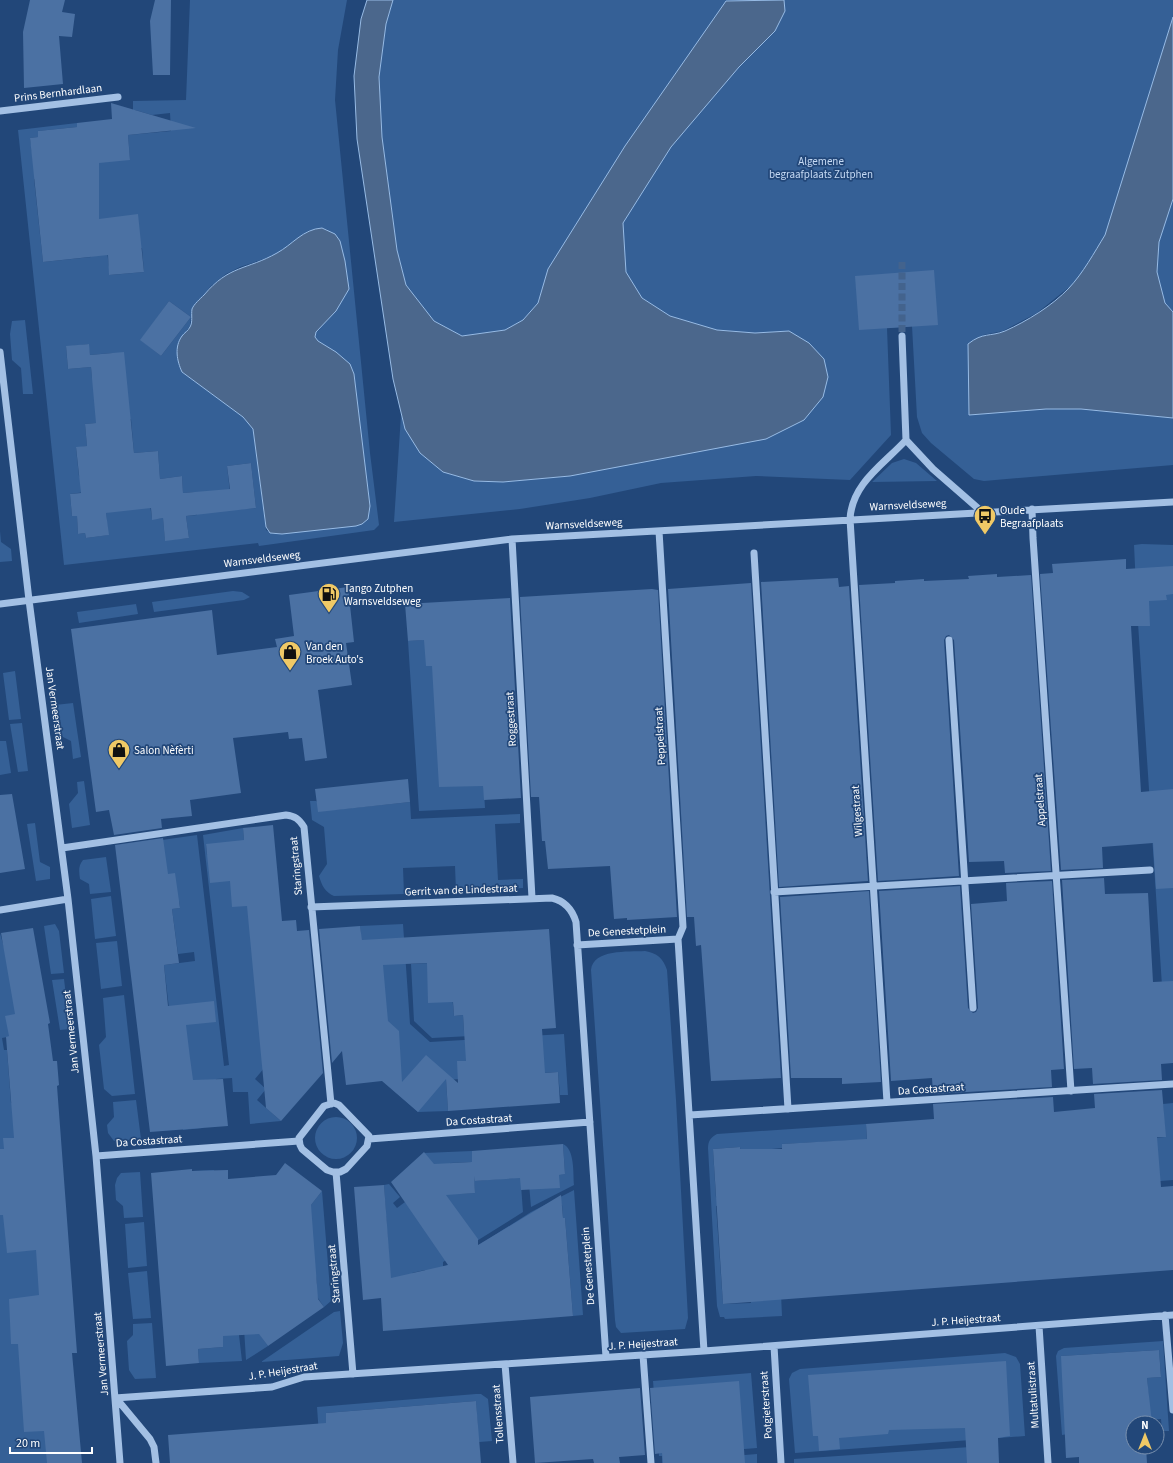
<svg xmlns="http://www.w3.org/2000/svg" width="1173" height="1463" font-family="'Source Sans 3',sans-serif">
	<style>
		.green { fill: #356096; fill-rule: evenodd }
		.water { fill: #4b678c; stroke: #97bbe5 }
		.building { fill: #4b71a3; fill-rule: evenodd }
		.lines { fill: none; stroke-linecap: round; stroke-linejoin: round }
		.minor-tunnel { stroke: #43638d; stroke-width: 7; stroke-dasharray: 7 3.5; stroke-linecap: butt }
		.minor { stroke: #a3c0e4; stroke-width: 7 }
		.labels { text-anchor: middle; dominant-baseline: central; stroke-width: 3.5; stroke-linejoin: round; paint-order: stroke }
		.street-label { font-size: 11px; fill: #fff; stroke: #224779 }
		.park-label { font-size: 11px; fill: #c6daf4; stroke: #224779 }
		.poi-label { font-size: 11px; fill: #fff; stroke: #224779; text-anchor: start }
	</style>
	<rect width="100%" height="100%" fill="#224779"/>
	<path class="green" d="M190 0H347L338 50 335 100 370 453 379 525 374 530 259 546 258 543 64 565 18 130 77 123V127L38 131V137L30 138 33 160H130L128 135 171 131 170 113 152 115 135 110 133 111V101L186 100ZM80 174 91 257 43 262 34 179ZM322 228 328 230 320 329 316 332 315 337 318 341 336 352 350 364 354 374 370 506 362 524 273 534 266 530 253 429 243 417 182 372 181 338 190 326 192 309 211 286 226 274 240 267 270 257 286 248 308 231ZM142 248 144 272 110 275 107 251ZM169 301 191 317 161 356 141 340ZM88 344 90 355 112 353 115 375 126 420 131 419 134 453 158 451 160 479 182 476 183 493 195 492 197 515 186 516 189 538 165 540 163 518 152 519 149 497 106 513 108 535 86 538 85 533 78 534 77 516H72L70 494 93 491 92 486 79 476 76 448 87 446 85 424 96 423V378H92L91 367 68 369 66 347ZM251 463 256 508 232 510 227 466Z
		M393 0H1173V312L1165 303 1068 288 1037 313 1003 331 983 335 1046 409H1081L1173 418V465L984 481 974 479 931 443 922 433 917 417 912 326 887 328 891 435 850 480 756 476 661 483 590 498 520 509 394 522 401 415 405 429 420 452 443 472 474 481 503 482 570 476 789 331 755 333 717 330 670 316 642 298 538 303 523 320 505 330 462 336 434 321 406 285 397 250 382 137 379 77 386 24Z
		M25 320 33 394H23L21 368 12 360 10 334 12 321Z
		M904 459 916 463 937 481 872 482 892 463Z
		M0 531 1 542 11 549 12 561 0 562Z
		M1142 544 1173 545V1031L1163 1001 1137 608 1134 545Z
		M233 591 242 592 250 597 244 600 154 612 152 602Z
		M136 604 138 614 79 623 77 612Z
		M508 634 476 664 485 808 419 811 408 641Z
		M15 671 21 719 9 720 3 673Z
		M73 703 81 757 73 759 71 741 59 735 55 705Z
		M22 723 28 771 18 772 10 724Z
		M0 741H6L11 773 0 775Z
		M84 781 90 825 72 828 69 804 78 793 77 782Z
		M310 801H316L333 810 410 802 411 819 520 814V823L495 824 498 880 523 879V888L456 891 455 866 403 868 404 894 334 896C325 892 322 886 319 876L327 864 324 827 312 820Z
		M35 823 40 862 50 867V879L36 881 27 824Z
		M243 828 245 851 206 844 207 855 220 854 250 905 265 1067 255 1079 266 1089 257 1100 281 1121 250 1124 248 1092H233L232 1078 216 1079 203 1128 183 1130 164 965 195 961 194 952 178 954 172 909 180 908 179 901 156 904 148 842 197 835 224 1066 229 1065 203 835Z
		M106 857 111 892 90 894 89 884 80 879C79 872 78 866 83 860Z
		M111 896 116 936 95 939 91 899Z
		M55 924 59 931 64 973 51 974 44 926Z
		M403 924 410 1024 430 1042 564 1034 568 1095H560L558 1072 446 1080 448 1111 418 1112 383 1081H375L360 926Z
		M0 933 28 1033 2 1038 4 1050H7L11 1103 28 1101 50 1463H0Z
		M117 941 122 986 101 989 96 943Z
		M645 951C657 953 663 958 667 970L676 1100 688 1318 685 1329 621 1333 616 1327 615 1320 591 970C593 949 628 952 645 951Z
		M449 962 454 1016 463 1015 464 1031 490 1035 432 1038 414 1021 411 964Z
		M64 979 70 1029 60 1030 52 980Z
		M124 995 135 1094 112 1096 104 1089 99 1045 106 1037 103 998Z
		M136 1100 141 1139 114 1141 108 1133 107 1125 114 1117 113 1102Z
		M1173 1103V1180L1160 1181 780 1271 782 1316 725 1319 724 1317H720L717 1306 708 1148C708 1141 711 1137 717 1134L866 1124 868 1157 1165 1137 1163 1104ZM857 1140 774 1170 772 1149 782 1148V1144ZM740 1147 741 1160 716 1198 713 1149ZM744 1204 751 1303 723 1304 716 1206Z
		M315 1138a21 21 0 1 1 42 0a21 21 0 1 1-42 0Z
		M563 1144C575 1149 573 1174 574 1185L531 1207 529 1184 521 1185 523 1212 443 1262V1268L531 1212 574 1190 583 1315 573 1316 565 1218H563L562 1205 545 1207 538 1213 543 1282 516 1283V1287L502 1288V1296L392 1306 384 1185 389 1184 400 1197 393 1203 397 1208 405 1202 417 1216 435 1201 426 1191 443 1176 424 1153 472 1151 473 1162 450 1163 453 1194 475 1193 474 1181 565 1174ZM449 1208 457 1219 441 1229 434 1218ZM485 1258 486 1273 468 1275 466 1261ZM425 1270 427 1278 414 1281 412 1273Z
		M214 1170 215 1213 303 1215 322 1191 331 1301 324 1307 311 1288 317 1284 316 1276 306 1277 251 1322 268 1346 246 1360 243 1312 239 1335 242 1361 199 1363 198 1349 223 1347 192 1171Z
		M140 1172 143 1217 124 1218 123 1206 116 1200 115 1185 117 1178 121 1173Z
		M144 1222 147 1266 128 1268 125 1224Z
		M147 1271 151 1318 133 1319 128 1273Z
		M340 1311 343 1343 339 1356 261 1362 334 1312Z
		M152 1323 156 1378 135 1379 129 1370 127 1341 133 1335V1324Z
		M1163 1341 1169 1431H1162L1161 1419 1140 1421 1062 1435 1056 1356 1058 1351 1064 1348ZM1159 1350 1161 1377 1147 1378 1149 1401 1061 1356Z
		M1005 1353 1016 1357 1020 1364 1025 1436 795 1453 789 1379 792 1373 800 1369Z
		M751 1373 757 1448 695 1453 696 1459 757 1454V1463H662V1456H659L653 1381Z
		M476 1394H481L488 1399 492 1441 454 1444 321 1463 317 1407ZM476 1401 478 1431 328 1443 326 1413Z
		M985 1446 986 1463H794V1459Z"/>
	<path class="water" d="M367 0H393L386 24 379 77 382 137 397 250 406 285 434 321 462 336 505 330 523 320 538 303 548 269 625 146 726 1 784 0 785 11 775 31 739 67 671 147 623 223 626 272 642 298 670 316 717 330 755 333 789 331 809 343 824 359 828 377 823 397 804 420 766 439 570 476 503 482 474 481 443 472 420 453 405 429 393 379 357 139 354 76 361 19Z
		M1173 17V199L1159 242 1157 272 1165 303 1173 312V418L1081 409H1046L969 415 968 344C983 332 990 337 1005 331 1027 321 1052 306 1069 288 1083 273 1094 253 1105 235Z
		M322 228 335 234 340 241 345 261 349 289 336 311 316 332 315 337 318 341 336 352 350 364 354 374 370 506 368 519 362 524 356 526 282 534 270 533 266 527 253 429 243 417 182 372C177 361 174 347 182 336 184 333 188 331 190 327 193 322 191 315 192 309 194 304 200 299 204 295 229 265 247 270 277 253 292 245 303 229 322 228Z"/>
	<path class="building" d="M30 0H65L62 12 75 14 72 37 59 36 63 84 24 88 23 32Z
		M155 0H171L170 75H153L150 21Z
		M111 103 196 128 128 135 130 160 99 163V219L138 214 144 272 109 275 108 255 43 262 30 138 38 137V131L77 127V123L112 119Z
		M934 270 938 325 859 330 855 276Z
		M169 301 191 317 161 356 140 340Z
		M89 344 90 355 124 352 134 453 158 451 160 479 182 476 183 493 230 489 227 466 251 463 256 508 186 516 189 538 165 541 163 518 152 520 151 508 106 513 109 535 86 538 85 533 78 534 77 516H72L70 494 81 493 76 447 87 446 85 424 96 423 91 367 68 369 66 346Z
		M1126 559V569L1173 566V594L1166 595 1167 600 1149 601 1150 626H1131L1141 792 1173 789V888L1156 889 1153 843 1102 847 1103 868 1061 870 1040 574 1053 573 1052 564Z
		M997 574V577L1031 575 1051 871 1005 873 1004 861 969 862 954 640 949 635 946 636 944 640 959 876 878 881 859 585 895 583V581L924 579V581L969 579 968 576Z
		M838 578 839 587 849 586 868 881 779 887 761 582Z
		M751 583 781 1078 711 1081 701 945 696 946 694 917H687L668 589Z
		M348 587 354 642 346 643 352 685 318 690 327 758 305 761 302 738 289 739 288 732 233 738 241 793 190 800 192 816 161 819 162 828 114 835 109 810 96 812 71 629 212 610 217 655 277 647 275 639 294 636 289 595Z
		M652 589 658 590 677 917 627 920V918L614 919 610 866 548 869 545 841H542L539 797H531L520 597Z
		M510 598 521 798 484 800 483 786 439 787 432 666H426L424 640 408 641 405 604Z
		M408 779 410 802 318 812 315 789Z
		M12 794 25 869 0 873V795Z
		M273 825 282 921 296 920 297 931 309 930 323 1073 281 1121 266 1108 247 906 232 907 230 881 210 883 206 844 244 840 243 828Z
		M163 838 168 874 175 873 180 908 172 909 179 963 164 965 168 1006 214 1001 216 1022 186 1025 190 1058 193 1080 223 1079 228 1126 150 1132 115 845Z
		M1104 878 1105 894 1148 893 1153 982 1173 981V1063L1161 1064 1162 1080 1093 1084 1092 1068 1074 1069 1062 880Z
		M1052 881 1064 1069 1051 1070 1052 1087 933 1094 932 1078 891 1081 879 891 960 886 968 1008 973 1013 976 1012 978 1008 971 904 1007 901 1006 883Z
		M869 891 881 1082 842 1084V1078H791L780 897Z
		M360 926 362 940 549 929 556 1028 542 1029 545 1073 558 1072 560 1103 448 1111 446 1079 418 1112 382 1081 346 1085 342 1051 332 1063 319 929ZM427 963 428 1003 453 1002 454 1016 463 1015 466 1061H457L458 1083 426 1055 402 1082 399 1031 388 1021 383 965Z
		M33 928 50 1023 48 1024 53 1061H57L59 1085 57 1086 77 1353H72L82 1463H47L44 1431 24 1432 18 1344H11L9 1299 39 1295 36 1250 7 1253 3 1215H0V1149H4L3 1138H14L6 1037 9 1036 5 1016 15 1014 1 933Z
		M1162 1090 1166 1137H1157L1161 1187 1173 1186V1270L723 1304 713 1149 740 1147V1149H782V1144L867 1139 866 1124 934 1119 933 1104 1053 1097 1054 1112 1095 1108 1094 1094Z
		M563 1144 565 1174 559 1175 560 1188 521 1190 520 1178 474 1181V1176L475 1193 446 1195 478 1239V1245L561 1195 563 1218H565L573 1316 383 1331 381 1298 363 1300 354 1187 384 1185 391 1278 448 1265 391 1182 424 1152 434 1164 472 1162V1151Z
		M285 1163 322 1191 311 1205 318 1299 324 1307 268 1346 259 1334 223 1336V1347L198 1349 199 1363 166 1366 151 1173 192 1169V1171L228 1170V1179L276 1175Z
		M1159 1350 1161 1377 1147 1378 1152 1423H1133V1447H1146L1147 1463H1079V1457L1066 1458 1061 1356Z
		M1006 1361 1010 1436 998 1438 999 1463H967L965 1428 889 1430 888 1434 839 1438 840 1449 819 1451 818 1436H813L808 1375Z
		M739 1381 745 1463H663L662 1453 655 1454 650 1388Z
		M640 1388 645 1455 619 1457 620 1463H594L593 1459 535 1463 530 1397Z
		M476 1401 481 1463H170L168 1435 326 1423V1413Z"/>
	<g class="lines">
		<path class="minor-tunnel" d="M902 262V336"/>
		<path class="minor" d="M0 111 118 97
			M902 336 906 440 933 469 981 511
			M0 352 29 600 68 899 96 1156 120 1463
			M1032 509 1033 538 1071 1091
			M659 531 683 927 678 939 704 1351
			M512 539 532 898
			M754 553 788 1109
			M0 604 512 539 1173 502
			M949 640 973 1008
			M62 848 286 815C295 816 299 819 304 827L331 1104
			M774 892 1150 870
			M311 907 552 898C565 901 572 909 576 922L606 1357
			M0 910 68 899
			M577 945 678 939
			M887 1102 850 519C852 483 884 464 906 440
			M334 1103 339 1105 369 1136 367 1146 346 1169 340 1172H333L327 1170 302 1149 300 1145 299 1138 324 1106Z
			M690 1115 1173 1084
			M369 1139 590 1122
			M96 1156 299 1141
			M336 1172 353 1374
			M1165 1315 1173 1410
			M1039 1326 1048 1463
			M774 1346 781 1463
			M643 1355 651 1463
			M505 1364 513 1463
			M115 1398 272 1387 304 1377 704 1351 1173 1315
			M116 1398 150 1439 154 1447 156 1463"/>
	</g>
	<defs>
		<g id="bus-pin" transform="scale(1.15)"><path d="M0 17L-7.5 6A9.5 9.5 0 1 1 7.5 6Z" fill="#f0c966" stroke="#224779"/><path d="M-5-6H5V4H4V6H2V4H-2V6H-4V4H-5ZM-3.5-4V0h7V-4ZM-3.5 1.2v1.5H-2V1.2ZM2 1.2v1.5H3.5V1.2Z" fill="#111"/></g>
		<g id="fuel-pin" transform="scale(1.15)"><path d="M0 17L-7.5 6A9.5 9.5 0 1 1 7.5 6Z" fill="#f0c966" stroke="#224779"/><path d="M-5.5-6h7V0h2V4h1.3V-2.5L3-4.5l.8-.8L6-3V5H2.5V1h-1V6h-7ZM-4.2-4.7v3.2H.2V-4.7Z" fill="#111"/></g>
		<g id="shop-pin" transform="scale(1.15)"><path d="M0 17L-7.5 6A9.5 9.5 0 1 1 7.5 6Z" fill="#f0c966" stroke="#224779"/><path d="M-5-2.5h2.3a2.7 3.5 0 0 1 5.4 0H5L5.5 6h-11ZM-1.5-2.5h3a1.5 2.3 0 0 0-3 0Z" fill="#111"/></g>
	</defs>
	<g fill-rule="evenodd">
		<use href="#bus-pin" x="985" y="516"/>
		<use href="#fuel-pin" x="329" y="594"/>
		<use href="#shop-pin" x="290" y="652"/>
		<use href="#shop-pin" x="119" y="750"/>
	</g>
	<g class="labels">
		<g class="street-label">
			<text transform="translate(58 93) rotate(-7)">Prins Bernhardlaan</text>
			<text transform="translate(908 505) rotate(-3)">Warnsveldseweg</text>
			<text transform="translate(584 524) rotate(-3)">Warnsveldseweg</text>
			<text transform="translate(262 559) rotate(-7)">Warnsveldseweg</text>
			<text transform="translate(55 708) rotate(82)">Jan Vermeerstraat</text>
			<text transform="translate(511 719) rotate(-93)">Roggestraat</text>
			<text transform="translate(660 736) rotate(-93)">Peppelstraat</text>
			<text transform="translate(1040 800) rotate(-94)">Appelstraat</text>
			<text transform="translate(857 811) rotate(-94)">Wilgestraat</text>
			<text transform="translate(296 866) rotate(-95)">Staringstraat</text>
			<text transform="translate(461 890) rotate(-2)">Gerrit van de Lindestraat</text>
			<text transform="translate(627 931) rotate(-3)">De Genestetplein</text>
			<text transform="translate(71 1032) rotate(-96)">Jan Vermeerstraat</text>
			<text transform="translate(931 1089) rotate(-4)">Da Costastraat</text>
			<text transform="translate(479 1120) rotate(-4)">Da Costastraat</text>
			<text transform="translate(149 1141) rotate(-4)">Da Costastraat</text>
			<text transform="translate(588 1266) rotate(-94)">De Genestetplein</text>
			<text transform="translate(334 1274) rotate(-95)">Staringstraat</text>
			<text transform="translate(966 1320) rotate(-4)">J. P. Heijestraat</text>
			<text transform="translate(643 1344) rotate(-4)">J. P. Heijestraat</text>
			<text transform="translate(101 1354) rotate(-95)">Jan Vermeerstraat</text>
			<text transform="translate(283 1371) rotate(-9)">J. P. Heijestraat</text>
			<text transform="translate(1033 1395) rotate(-94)">Multatulistraat</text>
			<text transform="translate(766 1405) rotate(-94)">Potgieterstraat</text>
			<text transform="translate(498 1414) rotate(-94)">Tollensstraat</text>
		</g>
		<g class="park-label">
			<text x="821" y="161">Algemene<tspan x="821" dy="13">begraafplaats Zutphen</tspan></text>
		</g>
		<g class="poi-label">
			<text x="1000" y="510">Oude<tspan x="1000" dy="13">Begraafplaats</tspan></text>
			<text x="344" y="588">Tango Zutphen<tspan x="344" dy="13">Warnsveldseweg</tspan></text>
			<text x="306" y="646">Van den<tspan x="306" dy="13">Broek Auto's</tspan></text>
			<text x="134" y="750">Salon Nèfèrti</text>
		</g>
	</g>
	<g transform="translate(1145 1435)"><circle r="19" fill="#224779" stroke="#7a91af"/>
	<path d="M0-3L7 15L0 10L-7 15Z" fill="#f0c966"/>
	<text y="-6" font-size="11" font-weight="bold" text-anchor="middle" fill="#ffffff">N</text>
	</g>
	<path d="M10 1447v6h82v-6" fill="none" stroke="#ffffff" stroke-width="2"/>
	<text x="16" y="1447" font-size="12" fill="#ffffff" stroke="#224779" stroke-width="3" paint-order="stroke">20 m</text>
</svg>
